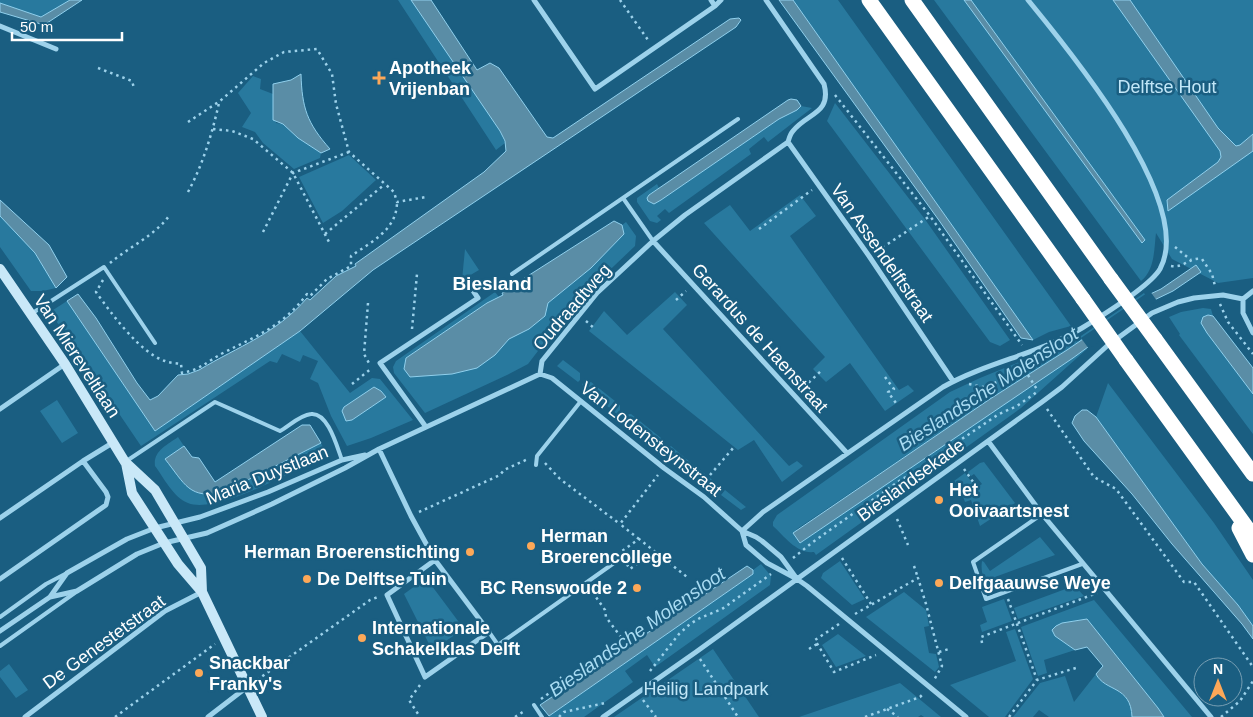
<svg xmlns="http://www.w3.org/2000/svg" width="1253" height="717" font-family="Arial,sans-serif">
	<style>
		.green { fill: #28799e; fill-rule: evenodd }
		.water { fill: #5a8da6; stroke: #90d0ed }
		.pier { fill: #1a5e81 }
		.lines { fill: none; stroke-linecap: round; stroke-linejoin: round }
		.path { stroke: #9dd2eb; stroke-width: 2.5; stroke-dasharray: 2.5 4; stroke-linecap: butt }
		.lane { stroke: #9dd2eb; stroke-width: 4 }
		.street { stroke: #9dd2eb; stroke-width: 5 }
		.secondary { stroke: #c9e8f8; stroke-width: 10 }
		.highway { stroke: #fff; stroke-width: 15 }
		.highway-bridge { stroke: #fff; stroke-width: 15 }
		.poi-dot { fill: #fda858; stroke: #1a5e81; stroke-width: 2 }
		.labels { text-anchor: middle; dominant-baseline: central; stroke-width: 5; stroke-linejoin: round; paint-order: stroke }
		.poi-label { font-size: 18px; font-weight: bold; fill: #fff; stroke: #1a5e81; text-anchor: start }
		.park-label { font-size: 18px; fill: #c2e7f8; stroke: #1a5e81 }
		.street-label { font-size: 18px; fill: #fff; stroke: #1a5e81 }
		.neighbourhood-label { font-size: 19px; font-weight: bold; fill: #fff; stroke: #1a5e81 }
		.water-label { font-size: 19px; font-style: italic; fill: #a8dbf2; stroke: #1a5e81 }
	</style>
	<rect width="100%" height="100%" fill="#1a5e81"/>
	<path class="green" d="M0 0H70L41 17 0 3Z
		M398 0H411L489 114 500 131 505 143 496 150Z
		M793 0H838L1071 326 1049 332 1033 340Z
		M934 0H1253V278L1218 283 1172 259 1156 233C1154 249 1155 270 1141 281Z
		M253 76 261 79 260 89 273 94V108L276 123 283 124 298 138 321 153 320 158 294 169 263 143 255 132 242 127 251 113 238 93Z
		M835 103 924 218 1010 340 1000 346 990 342 973 319 827 121Z
		M801 106 812 108 768 142 764 137 749 149 751 154 669 213 665 209 657 216 661 220 657 223 650 221 637 202V198L657 184 659 188 649 195 651 203H655L661 200 779 119 797 110Z
		M349 155 376 180 342 211 323 223 299 177Z
		M800 195 816 216 790 236 899 390 908 385 914 391 885 411 850 363 826 382 813 369 825 357 704 223 730 205 750 231Z
		M0 216 35 253 56 288 43 291H31L0 247Z
		M626 222 636 236 635 246 574 304 528 364 507 375 425 413 394 373 393 367 396 361 495 292 499 297 487 303 406 358 417 377 429 375 452 374 495 355 509 339 529 329 545 316 547 304 591 268 624 234 622 225Z
		M465 249 479 270 462 280Z
		M675 292 687 305 663 329 789 466 797 461 803 466 782 482 754 440 738 450 589 331 604 311 627 335Z
		M1144 293 1146 296 1067 350 990 399 797 529 794 535 800 543 1086 348 1087 349 1021 408 816 555 814 552C797 554 785 537 773 526V522L777 515 950 392 980 378 1078 338Z
		M67 301 155 431 300 331 350 393 372 378 380 379 413 420 371 438 347 446 331 416 318 383 310 379 318 361 303 355 300 362 282 354 277 363 270 361 141 446 50 312ZM374 387 381 391 386 397 352 420 344 407Z
		M1203 308 1211 309 1213 316 1208 315 1207 333 1253 394V434L1179 335 1180 334 1169 317 1181 312Z
		M563 360 580 373V380L578 382 557 366Z
		M591 382 620 405V412L618 415 582 385 583 383Z
		M1108 383 1214 523 1253 580V626L1238 605 1202 564 1096 417Z
		M57 400 78 433 62 443 40 411Z
		M631 414 661 438 659 447 622 418 624 415Z
		M178 437 184 446 166 459 185 484 249 480 321 443 324 449V456C296 469 217 515 188 503 173 497 164 478 155 466 153 451 167 445 178 437Z
		M671 446 697 468 692 474 662 451Z
		M984 462 1015 503 980 526 971 500 965 502 960 488 954 481 965 473 976 488 982 484 974 474 971 476 968 472 980 463Z
		M699 469 722 488 719 493 694 476Z
		M725 490 746 507 741 510 721 495Z
		M1040 537 1055 555 995 577 998 589C985 587 980 574 982 561L984 562 990 571Z
		M840 561 865 599 852 605 821 578 823 573Z
		M761 564 771 576 770 585 655 667 647 655 625 671 633 682 584 717H548L753 574V570Z
		M426 578 464 629 432 650 404 594Z
		M1074 585 1084 596 1018 619 1014 608 1071 587Z
		M904 592 926 610 929 626 924 627 929 653 936 654 939 667 935 672 866 617Z
		M1004 599 1012 621 982 632 980 625 987 622 982 607Z
		M1094 600 1192 717H1164L1158 708 1087 619 1062 623 1055 636 1075 650 1044 660 1047 673 1038 676 1021 627Z
		M1015 629 1033 679 1005 717H989L950 685 1016 661 1006 632Z
		M838 634 866 656 836 667 822 645Z
		M713 649 759 717H614Z
		M9 664 28 690 16 698 0 677V671Z
		M1096 674C1105 692 1131 685 1132 717H1049L1039 710 1033 717H1013L1040 683 1065 676 1074 702Z
		M900 683 941 717H924L921 715 918 717H799Z"/>
	<path class="water" d="M70 0H82L44 25 0 12V3L41 17Z
		M411 0H431L477 70 490 63 499 68 547 137 553 138 730 19 739 18 741 20 736 27 373 270 300 331 155 431 67 301 78 294 96 318 137 383 150 400 158 396 178 375 188 374 199 370C239 346 276 334 307 298L310 300 336 276 356 266 355 264 484 172 506 151 505 141 500 131Z
		M779 0H793L1033 340 1021 338 938 219Z
		M964 0H971L1145 240 1142 243Z
		M1113 0H1130L1218 128 1236 146 1240 145 1253 134V151L1168 211 1167 200 1218 162 1221 157 1220 151Z
		M301 74C302 108 307 123 330 149L321 153 298 138 283 124 273 120V84L291 80Z
		M791 99 797 100 801 106 797 110 779 119 661 200 654 204 648 201 647 198 649 195 788 100Z
		M0 200 49 245 67 277 56 288 35 253 0 216Z
		M614 221 622 225 624 234 591 268 548 303 545 316 529 329 509 339 495 355 477 368 452 374 410 377 404 369 406 358 487 303 503 295 502 293 512 286Z
		M1196 265 1201 272 1173 291 1148 303 1073 358 800 543 793 533 990 399 1067 350 1146 296 1161 289Z
		M1208 315 1213 316 1253 368V394L1207 333 1201 323 1203 317Z
		M374 387 381 391 386 397 352 420 346 421 342 411 344 407Z
		M1082 410H1087L1096 417 1202 564 1238 605 1253 626V639L1242 624 1172 544 1132 494 1084 441 1072 423 1075 416Z
		M302 425H310L321 443 224 492C189 500 185 484 165 459L184 446 192 457 199 458 215 482Z
		M747 566 753 570V574L549 716 540 705Z
		M1087 619 1158 708 1164 717H1132C1131 685 1105 692 1096 674L1103 666 1087 647 1075 650 1055 636 1052 630 1056 626 1062 623Z"/>
	<path class="pier" d="M1150 291 1157 301 1150 305 1089 349 1081 338Z"/>
	<g class="lines">
		<path class="path" d="M620 0 648 40
			M98 68 132 81 134 88
			M835 95 930 216 1022 345
			M188 122 220 101 264 63 284 52 317 49 332 74 336 104 349 152 394 192 397 202 426 197
			M213 129 232 131 253 139 293 173 329 242
			M188 192C203 164 212 134 219 103
			M759 229 812 190
			M263 232 293 173 349 152
			M325 234 385 184
			M1175 247 1191 260
			M877 251 930 216
			M110 263C129 247 154 236 169 216
			M1171 266C1185 268 1189 257 1202 259L1212 274 1215 286
			M103 280 96 292C111 313 140 353 165 361 170 363 176 363 181 364L182 373C202 369 206 362 223 353 258 335 282 327 307 294L310 296 327 279 351 266V256C371 242 397 230 397 202
			M676 300 686 291
			M368 303 364 354 370 365
			M1220 304 1228 322 1253 354
			M586 321 595 329
			M412 329 417 274
			M1021 364 1038 391
			M885 377 894 389 888 392 898 406
			M352 384 372 368
			M969 384 983 387 1025 372
			M804 387 822 370
			M1047 409 1094 477 1116 489 1184 582H1194L1253 667
			M545 463 560 479 620 524
			M964 469 976 486
			M710 475 734 447
			M419 512 500 475 504 470 528 459
			M897 519 908 545
			M639 539 620 524 658 475
			M622 557V551L639 539 687 577
			M793 558 813 542 902 479 925 469 934 462 941 453 999 414 1017 406 1037 392
			M842 558 871 604
			M623 559 630 569 647 557
			M914 566 918 578
			M1008 599 1037 680
			M855 614 918 578 926 604 942 666 934 680
			M839 624 815 640 834 672 876 655
			M982 643 981 637 1097 593
			M809 649 817 644
			M939 652 949 649
			M700 659 738 717
			M650 671 679 634 690 624 700 618 722 609 771 574
			M257 680 370 600 378 597
			M420 685 409 700 420 717
			M541 699 623 640 606 617 605 610 591 590
			M643 700 656 717
			M887 709 898 717
			M115 717 215 644
			M515 717 526 710
			M559 717 564 712 605 703
			M865 717 920 697 923 694
			M1009 717 1037 680 1079 667
			M1221 717 1240 701 1253 681"/>
		<path class="lane" d="M623 198 653 241
			M512 274 738 119
			M31 314 104 267 155 343
			M125 462 215 402 280 431C289 426 300 415 311 414 328 412 337 447 342 460
			M536 465 537 456 581 401
			M1042 514 973 562 986 599 1082 564
			M0 617 46 584 67 573
			M489 632 498 645 614 563
			M0 646 76 592
			M534 705 542 717"/>
		<path class="street" d="M534 0 595 89 715 6 721 0
			M711 0 715 6
			M766 0 824 84C832 114 807 113 793 131 790 134 789 139 788 142
			M0 26 56 49
			M788 142 869 256 953 381
			M653 241 847 453
			M1243 299V313L1253 333
			M1243 299 1253 291
			M540 374 542 361 597 293 653 241 685 215 788 142
			M540 374 552 378 664 468 704 497 742 531 756 537 762 541 781 557 797 579
			M0 409 65 364
			M426 427 380 363 478 298 467 282
			M988 441 1042 514 1211 717
			M379 449 411 516 435 560 489 632 425 677 387 595 435 560
			M0 518 83 461 114 442
			M742 531 763 512 943 387C987 362 1039 354 1082 328 1100 317 1150 286 1160 269 1196 203 1069 50 1028 0
			M742 531 746 545 767 563 797 579 807 586 966 717
			M0 579 106 505 108 497 106 492 83 461
			M50 597 77 591 137 554 164 543 207 533 272 504 345 468 379 449 540 374
			M0 631 50 597 67 573 127 539 155 528 200 517 268 492 342 460 365 455
			M25 717 165 611 202 592
			M208 717 247 687
			M603 717 696 652 1042 402 1062 387 1107 346 1152 313 1178 302 1194 298 1223 295 1243 299"/>
		<path class="secondary" d="M0 269 65 364 125 462 155 490 201 568 202 592
			M126 463 132 493 178 564 202 592 262 717"/>
		<path class="highway" d="M869 0 1083 299
			M912 0 1111 279
			M1155 339 1253 474
			M1126 360 1253 536
			M1239 528 1253 555"/>
		<path class="highway-bridge" d="M1111 279 1155 339
			M1083 299 1126 360"/>
	</g>
	<g class="poi-dot">
		<path d="M376.5 70.5h5v5h5v5h-5v5h-5v-5h-5v-5h5z"/>
		<circle cx="939" cy="500" r="5"/>
		<circle cx="531" cy="546" r="5"/>
		<circle cx="470" cy="552" r="5"/>
		<circle cx="307" cy="579" r="5"/>
		<circle cx="939" cy="583" r="5"/>
		<circle cx="637" cy="588" r="5"/>
		<circle cx="362" cy="638" r="5"/>
		<circle cx="199" cy="673" r="5"/>
	</g>
	<g class="labels">
		<g class="poi-label">
			<text x="389" y="68">Apotheek<tspan x="389" dy="21">Vrijenban</tspan></text>
			<text x="949" y="490">Het<tspan x="949" dy="21">Ooivaartsnest</tspan></text>
			<text x="541" y="536">Herman<tspan x="541" dy="21">Broerencollege</tspan></text>
			<text x="460" y="552" text-anchor="end">Herman Broerenstichting</text>
			<text x="317" y="579">De Delftse Tuin</text>
			<text x="949" y="583">Delfgaauwse Weye</text>
			<text x="627" y="588" text-anchor="end">BC Renswoude 2</text>
			<text x="372" y="628">Internationale<tspan x="372" dy="21">Schakelklas Delft</tspan></text>
			<text x="209" y="663">Snackbar<tspan x="209" dy="21">Franky's</tspan></text>
		</g>
		<g class="park-label">
			<text x="1167" y="87">Delftse Hout</text>
			<text x="706" y="689">Heilig Landpark</text>
		</g>
		<g class="street-label">
			<text transform="translate(882 253) rotate(55)">Van Assendelftstraat</text>
			<text transform="translate(572 307) rotate(-49)">Oudraadtweg</text>
			<text transform="translate(760 338) rotate(48)">Gerardus de Haenstraat</text>
			<text transform="translate(77 356) rotate(57)">Van Miereveltlaan</text>
			<text transform="translate(651 439) rotate(38)">Van Lodensteynstraat</text>
			<text transform="translate(267 475) rotate(-22)">Maria Duystlaan</text>
			<text transform="translate(911 480) rotate(-36)">Bieslandsekade</text>
			<text transform="translate(104 642) rotate(-36)">De Genestetstraat</text>
		</g>
		<g class="neighbourhood-label">
			<text x="492" y="283">Biesland</text>
		</g>
		<g class="water-label">
			<text transform="translate(988 389) rotate(-33)">Bieslandsche Molensloot</text>
			<text transform="translate(637 632) rotate(-35)">Bieslandsche Molensloot</text>
		</g>
	</g>
	<g transform="translate(1218 682)"><circle r="24" fill="#1a5e81" stroke="#769eb3"/>
	<path d="M0-4L9 19L0 12L-9 19Z" fill="#fda858"/>
	<text y="-8" font-size="14" font-weight="bold" text-anchor="middle" fill="#ffffff">N</text>
	</g>
	<path d="M12 32v8h110v-8" fill="none" stroke="#ffffff" stroke-width="2.5"/>
	<text x="20" y="32" font-size="15" fill="#ffffff" stroke="#1a5e81" stroke-width="4" paint-order="stroke">50 m</text>
</svg>
